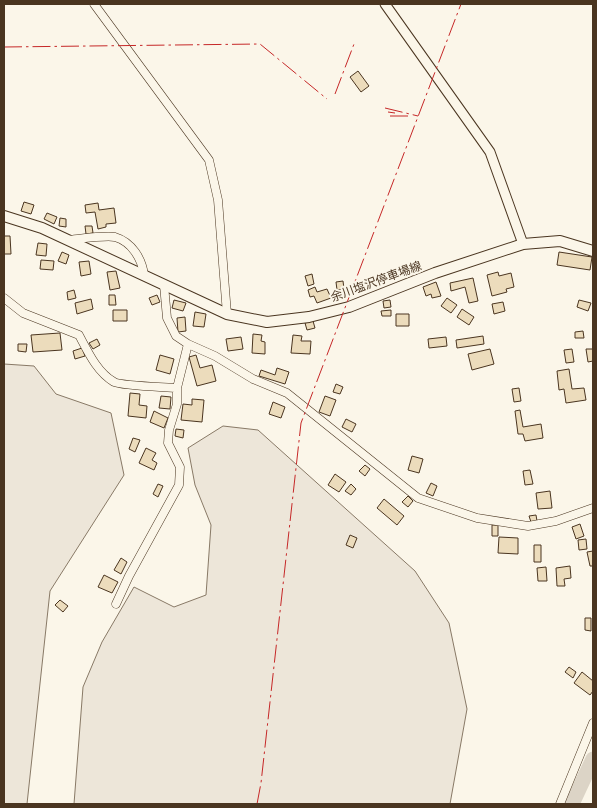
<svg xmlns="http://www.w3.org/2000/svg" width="597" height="808" font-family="Quicksand,'Noto Sans JP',sans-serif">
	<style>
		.green { fill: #ede6d9; stroke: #887966 }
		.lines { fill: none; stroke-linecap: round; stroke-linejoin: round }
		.river { stroke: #dcd4c6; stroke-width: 15 }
		.building { fill: #ecdcbc; stroke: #4a3520 }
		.minor-casing { stroke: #4a3520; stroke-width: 9 }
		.tertiary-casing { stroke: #4a3520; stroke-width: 11 }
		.secondary-casing { stroke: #4a3520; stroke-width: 12 }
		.minor { stroke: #fbf6e9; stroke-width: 8 }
		.tertiary { stroke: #fbf6e9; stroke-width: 9 }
		.secondary { stroke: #fbf6e9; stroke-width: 10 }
		.power { stroke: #c62828; stroke-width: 1; stroke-dasharray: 18 4 2.5 4; stroke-linecap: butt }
		.labels { text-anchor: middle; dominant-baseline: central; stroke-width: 4; stroke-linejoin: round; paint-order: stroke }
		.street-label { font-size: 12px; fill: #4a3520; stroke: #fbf6e9 }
	</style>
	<rect width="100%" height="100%" fill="#fbf6e9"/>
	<path class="green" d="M4 364 34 366 56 394 111 413 124 475 50 591 27 804H4Z
		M223 426 258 430 415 571 449 623 467 709 450 804H74L83 687 102 642 134 587 174 607 206 595 211 525 195 485 188 448Z"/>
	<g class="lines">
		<path class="river" d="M572 804 593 759"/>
	</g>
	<path class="building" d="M358 71 369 86 361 92 350 77Z
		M24 202 34 205 31 214 21 211Z
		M98 203 99 210 114 208 116 223 106 224V227L98 229 95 212 86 213 85 205Z
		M47 213 57 217 54 224 44 219Z
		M60 218 66 219V227L59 226Z
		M85 226H92L93 233 86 234Z
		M4 236H10L11 254H4Z
		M38 243 47 244 46 256 36 255Z
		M62 252 69 255 66 264 58 261Z
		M559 252 592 257 590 270 557 265Z
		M41 260 54 261 53 270 40 269Z
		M89 261 91 274 81 276 79 262Z
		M116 271 120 288 110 290 107 272Z
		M498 272 499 276 511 273 514 287 506 289 507 292 492 296 487 275Z
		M312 274 314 284 308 286 305 276Z
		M473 278 478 301 469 303 465 287 451 291 450 283Z
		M343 281 344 289 337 290 336 282Z
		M436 282 441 296 432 298 431 294 426 296 423 287Z
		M315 287 317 292 327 289 331 298 317 303 314 296 310 297 308 290Z
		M74 290 76 298 68 300 67 292Z
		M109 295H115L116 305H109Z
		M157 295 160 302 152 305 149 298Z
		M447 298 457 305 451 313 441 306Z
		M91 299 93 309 77 314 75 303Z
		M174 300 186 303 183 311 172 308Z
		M390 300 391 307 384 308 383 301Z
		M579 300 591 303 588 311 577 307Z
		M503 302 505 311 494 314 492 304Z
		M462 309 474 317 469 325 457 317Z
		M113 310H127V321H113Z
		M391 310V316H382L381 311Z
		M195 312 206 314 204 327 193 326Z
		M396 314H409V326H396Z
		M185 317 186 331 178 332 177 318Z
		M313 321 315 328 307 330 305 323Z
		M583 331 584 338H575V332Z
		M60 333 62 350 33 352 31 335Z
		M253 334 262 335 261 341 265 342V354L252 353Z
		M293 335 302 336 301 341H311L310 354 291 353Z
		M483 336 484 344 457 348 456 340Z
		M241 337 243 349 228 351 226 339Z
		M446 337 447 346 429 348 428 339Z
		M97 339 100 345 93 349 89 343Z
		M18 344H27L26 352 18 351Z
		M82 348 85 356 75 359 73 351Z
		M490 349 494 364 472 370 468 354Z
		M572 349 574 362 566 363 564 350Z
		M586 349H593V361L588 362Z
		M160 355 174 359 170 374 156 370Z
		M196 355 200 368 212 365 216 381 197 386 189 357Z
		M277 368 289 372 285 384 259 376 261 370 275 375Z
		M569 369 572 389 584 388 586 400 566 403 564 389 559 390 557 371Z
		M336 384 343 387 340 394 333 392Z
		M519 388 521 401 514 402 512 389Z
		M130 393 140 394 139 405 147 406 146 418 128 416Z
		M161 396 171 397 170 409 159 408Z
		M325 396 336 400 330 416 319 412Z
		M192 399 204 400 202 422 181 420 183 404 192 405Z
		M273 402 285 407 281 418 269 414Z
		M520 410 523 427 541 424 543 438 525 441 523 434H518L515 411Z
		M154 411 168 418 164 428 150 422Z
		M346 419 356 424 352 432 342 427Z
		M176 429 184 430 183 438 175 436Z
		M133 438 140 440 135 452 129 449Z
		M146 448 156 453 152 460 157 463 154 470 139 463Z
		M412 456 423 459 419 473 408 470Z
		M365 465 370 469 365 476 359 471Z
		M530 470 533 484 525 485 523 471Z
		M335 474 346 482 339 492 328 485Z
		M431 483 437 486 433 496 426 493Z
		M158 484 163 486 158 497 153 494Z
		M351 484 356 489 351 495 345 491Z
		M550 491 552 508 538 509 536 493Z
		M408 496 413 501 408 507 402 502Z
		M384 499 404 516 397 525 377 508Z
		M536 515 537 521 531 522 529 516Z
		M580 524 584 536 576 539 572 527Z
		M492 525H498V536H492Z
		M350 535 357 538 353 548 346 545Z
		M499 537 518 538V554L498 553Z
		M586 539 587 549 579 550 578 540Z
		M534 545H541V562H534Z
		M593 551V566H590L587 552Z
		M121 558 127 562 121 574 114 570Z
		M570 566 571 578 564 579 565 586H557L556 568Z
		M546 567 547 581H538L537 568Z
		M104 575 118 582 112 593 98 587Z
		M60 600 68 606 63 612 55 605Z
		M585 618H591V631L585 630Z
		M569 667 576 672 573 678 565 672Z
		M582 672 593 681V691L590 695 574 683Z"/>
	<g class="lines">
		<g class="minor-casing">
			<path id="minor" d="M94 4 209 160 218 200 227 314
				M68 240C79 239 106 235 115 237 132 242 142 259 144 275
				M164 285 167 318 176 336 188 344 215 356 253 379 287 393 418 498 477 518 528 526 556 521 593 508
				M4 298 23 313 79 335C88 352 97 372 114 382 122 386 166 387 177 388
				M116 604 129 576 179 485 180 467 168 443 169 430 177 404V388L188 344
				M560 804 593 723"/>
		</g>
		<g class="tertiary-casing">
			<path id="tertiary" d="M385 4 490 152 523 244"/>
		</g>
		<g class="secondary-casing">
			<path id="secondary" d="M4 216 42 228 227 314 267 322 309 317 349 307 435 273 523 244 560 241 593 251"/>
		</g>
		<use href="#minor" class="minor"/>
		<use href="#tertiary" class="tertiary"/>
		<use href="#secondary" class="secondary"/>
		<path class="power" d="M4 47 260 44 327 99
			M335 94 354 44
			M385 108 418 116
			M388 112 395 113
			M390 116H410
			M257 804 261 783 301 423 461 4"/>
	</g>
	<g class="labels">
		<g class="street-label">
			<text transform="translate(376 281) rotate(-20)">余川塩沢停車場線</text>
		</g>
	</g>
	<rect width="597" height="808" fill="none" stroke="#4a3520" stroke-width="10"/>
</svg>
